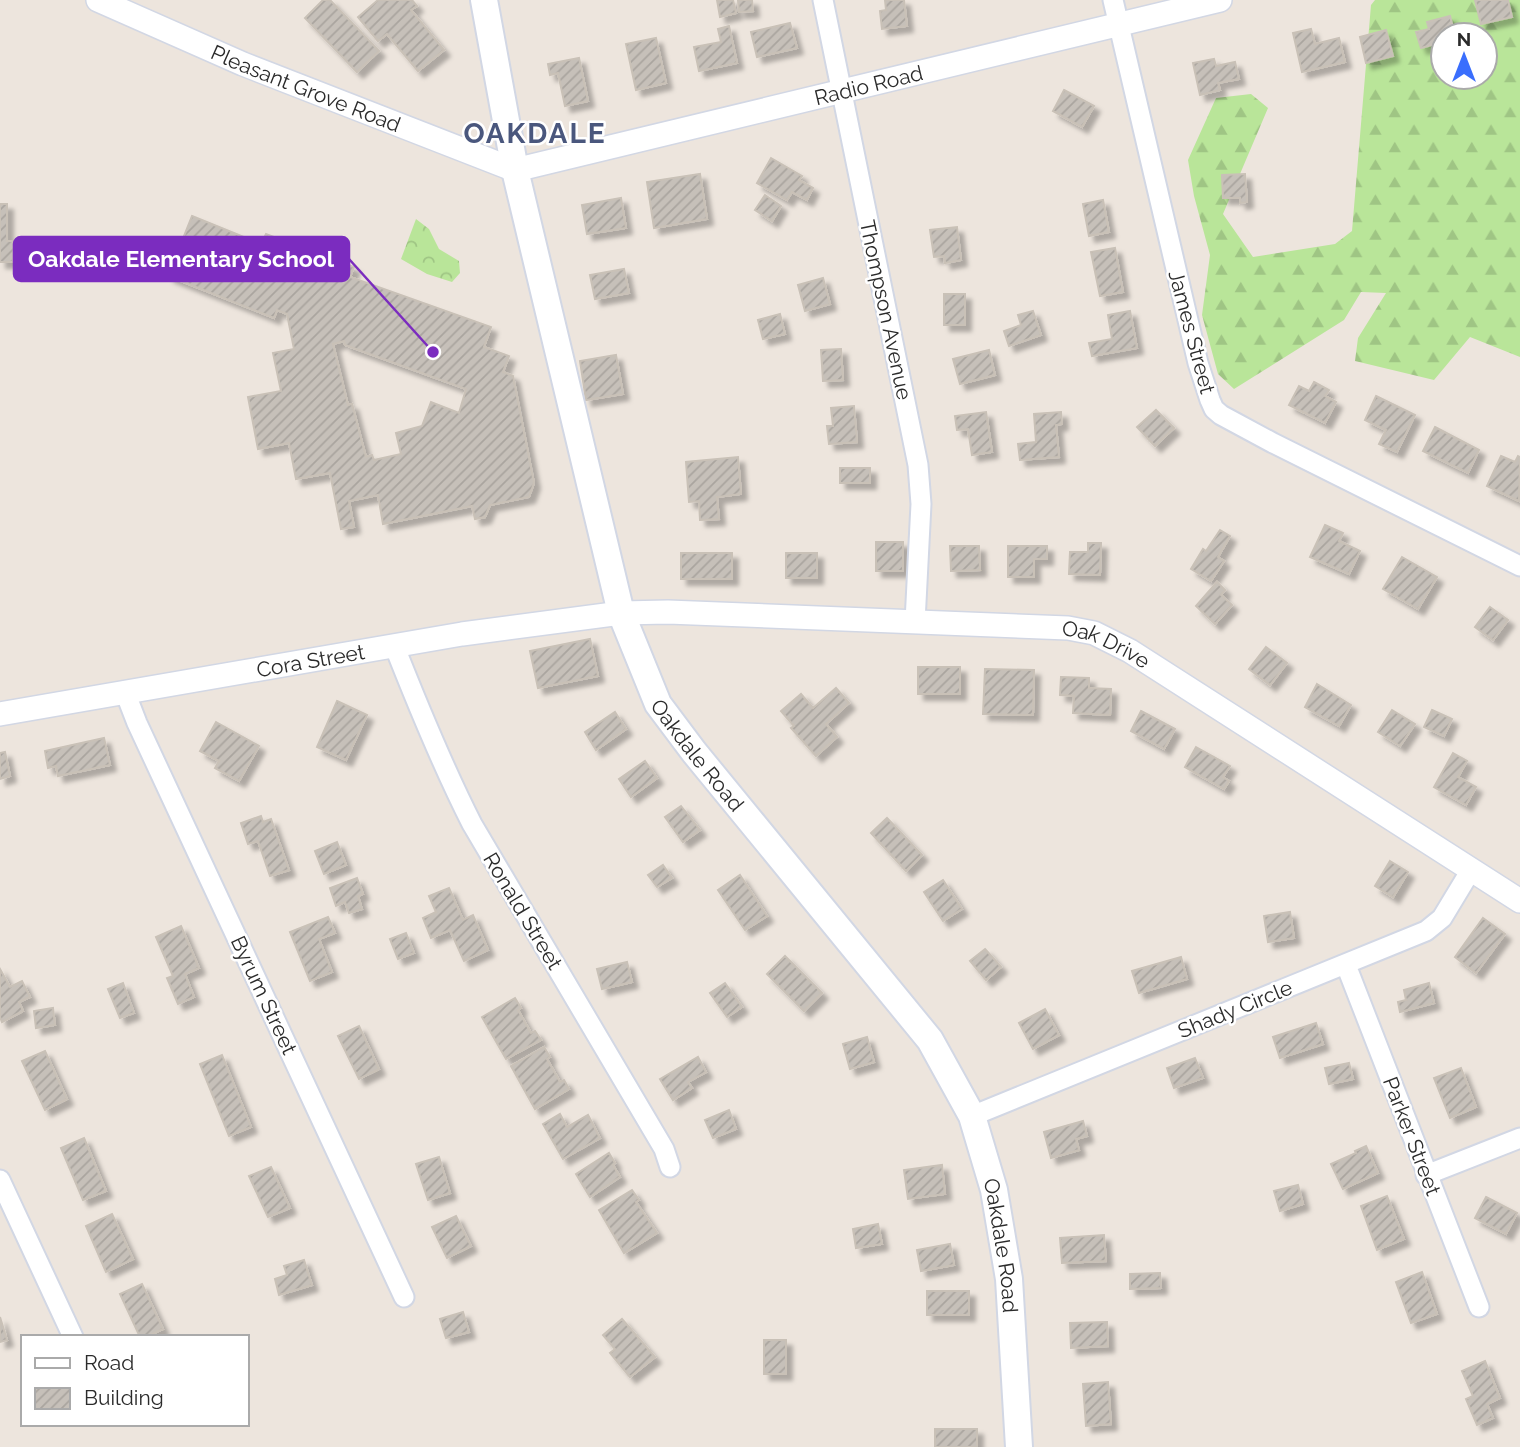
<svg xmlns="http://www.w3.org/2000/svg" width="1520" height="1447" font-family="Raleway,sans-serif">
	<style>
		.forest { fill: url(#forest-firs); fill-rule: evenodd }
		.park { fill: url(#park-crowns) }
		.building { fill: url(#building-hatch); stroke: #c9c1b7; stroke-width: 2; fill-rule: evenodd; filter: url(#shadow) }
		.lines { fill: none; stroke-linecap: round; stroke-linejoin: round }
		.minor-casing { stroke: #d2d7e4; stroke-width: 23 }
		.tertiary-casing { stroke: #d2d7e4; stroke-width: 26 }
		.secondary-casing { stroke: #d2d7e4; stroke-width: 30 }
		.minor { stroke: #fff; stroke-width: 19 }
		.tertiary { stroke: #fff; stroke-width: 23 }
		.secondary { stroke: #fff; stroke-width: 26 }
		.labels { text-anchor: middle; dominant-baseline: central; stroke-width: 5; stroke-linejoin: round; paint-order: stroke }
		.street-label { font-size: 21px; fill: #2b2b2b; stroke: #fff }
		.district-label { font-size: 28px; font-weight: bold; letter-spacing: 2px; fill: #4a577d; stroke: #fff }
		.leader { fill: none; stroke: #7b2cbf; stroke-width: 2.5 }
		.callout-dot { fill: #7b2cbf; stroke: #fff; stroke-width: 2.5 }
		.callout { fill: #7b2cbf; stroke: #7b2cbf; stroke-width: 2.5 }
		.callout-label { font-size: 23px; text-anchor: middle; font-weight: bold; fill: #fff }
	</style>
	<defs>
		<pattern id="forest-firs" width="22" height="20" patternUnits="userSpaceOnUse" patternTransform="scale(1.75)"><rect width="22" height="20" fill="#b9e599"/><path d="M5 1l3.5 6h-7zM16 11l3.5 6h-7z" fill="#9fc584"/></pattern>
		<pattern id="park-crowns" width="20" height="18" patternUnits="userSpaceOnUse" patternTransform="scale(1.75)"><rect width="20" height="18" fill="#b9e599"/><path d="M2 6a3 3 0 1 1 6 0M12 15a3 3 0 1 1 6 0" fill="none" stroke="#9fc584"/></pattern>
		<pattern id="building-hatch" width="6" height="6" patternUnits="userSpaceOnUse" patternTransform="scale(1.75)"><rect width="6" height="6" fill="#c6c0b9"/><path d="M-1 1l2-2M0 6l6-6M5 7l2-2" fill="none" stroke="#aaa59f"/></pattern>
		<filter id="shadow"><feDropShadow dx="6" dy="6" stdDeviation="2" flood-color="#0004"/></filter>
	</defs>
	<rect width="100%" height="100%" fill="#ede5dd"/>
	<path class="forest" d="M1375 0H1520V357L1470 337 1434 380 1355 361 1358 338 1386 293 1361 292 1344 320 1234 389 1218 374 1202 315 1210 255 1194 196 1188 160 1216 98 1251 94 1268 108 1223 214 1253 257 1335 244 1352 231 1371 5ZM1443 35H1485V77H1443Z"/>
	<path class="park" d="M416 219 429 229 439 249 459 261 460 273 452 282 427 274 401 259Z"/>
	<path class="building" d="M323 0H330L379 51 357 72 305 18Z
		M378 0H412L417 6 411 10 444 50 418 71 387 34 378 41 358 17Z
		M717 0H733L736 13 720 17Z
		M738 0H752L753 11 739 12Z
		M885 0H904L907 26 882 29 880 11 886 10Z
		M1475 0H1508L1512 17 1481 24Z
		M1450 16 1455 35H1443V42L1421 48 1416 32 1429 29 1427 22Z
		M790 23 797 48 757 57 751 32Z
		M729 26 737 63 699 71 694 47 721 42 718 29Z
		M1311 29 1315 44 1339 38 1345 62 1302 72 1293 33Z
		M1386 30 1393 56 1366 63 1360 37Z
		M656 38 666 83 636 90 626 44Z
		M579 58 588 101 565 106 558 73 550 75 548 64Z
		M1214 59 1216 66 1235 62 1239 79 1218 83 1220 90 1200 95 1193 63Z
		M1064 90 1094 106 1082 127 1053 111Z
		M771 158 802 176 799 180 813 188 807 200 792 192 787 200 757 183Z
		M700 174 707 219 654 228 647 182Z
		M1245 174 1247 202 1240 203V198H1223L1222 175Z
		M765 195 781 206 772 221 755 210Z
		M621 198 626 228 587 234 582 205Z
		M1103 200 1109 232 1089 236 1083 204Z
		M0 204H7V241H14L13 262H0Z
		M192 216 261 244 266 234 354 267 350 277 491 327 484 347 509 356 503 372 513 376 534 483 529 497 490 505 485 517 475 519 472 506 383 524 378 495 349 501 354 527 341 529 330 473 296 479 289 443 258 449 248 397 281 391 273 353 294 349 287 314 277 310 274 318 168 276ZM344 341 345 345 466 389 459 413 431 402 422 426 396 433 401 454 374 460 372 455 366 457 352 404 348 405 333 344Z
		M957 227 961 260 945 263 944 256 934 257 930 230Z
		M1115 248 1123 292 1100 296 1091 252Z
		M624 269 629 293 595 299 590 275Z
		M823 278 830 304 805 311 798 285Z
		M944 294H965V325H944Z
		M1033 311 1041 335 1009 346 1004 331 1021 325 1018 315Z
		M1130 311 1137 348 1092 356 1089 343 1112 339 1108 315Z
		M780 314 785 334 763 339 758 320Z
		M841 349 843 380 823 381 821 350Z
		M989 350 995 375 960 384 953 359Z
		M616 355 623 394 586 400 580 361Z
		M1314 382 1329 390 1325 396 1336 402 1325 423 1289 405 1299 386 1309 391Z
		M1376 396 1415 415 1397 452 1379 444 1386 430 1365 420Z
		M854 406 857 442 829 444 827 426H833L831 408Z
		M1156 410 1174 428 1155 446 1137 427Z
		M986 412 992 452 972 455 968 429 957 430 955 416Z
		M1061 412 1062 424 1056 425 1059 457 1020 460 1018 444 1036 442 1034 414Z
		M1435 427 1479 450 1468 473 1423 451Z
		M1501 456 1515 462 1518 456 1520 457 1519 501 1487 486Z
		M738 457 741 494 717 497 719 519 700 520 699 501 689 502 686 462Z
		M840 468H870V483H840Z
		M1325 525 1343 533 1339 541 1360 551 1349 574 1310 557Z
		M1220 530 1230 536 1218 557 1224 561 1211 581 1191 569 1203 549 1206 551Z
		M876 542H903V571H876Z
		M1088 543H1101L1100 575 1069 574 1070 552H1088Z
		M950 546H979L980 570 951 571Z
		M1008 546H1047V559H1034V577H1008Z
		M681 553H732V579H681Z
		M786 553H817V578H786Z
		M1402 557 1437 577 1418 609 1383 589Z
		M1217 582 1225 590 1221 595 1232 605 1215 624 1196 606Z
		M1490 607 1508 620 1493 640 1475 627Z
		M590 639 598 676 538 688 530 651Z
		M1266 647 1287 663 1270 685 1249 669Z
		M918 667H960V694H918Z
		M985 669 1034 670 1033 715 983 714Z
		M1061 677 1089 678V688L1111 689 1110 715 1073 713 1074 696 1060 695Z
		M1317 684 1351 705 1339 726 1305 707Z
		M836 688 849 703 826 724 837 737 816 756 791 728 794 726 781 711 801 694 813 708Z
		M337 701 367 715 346 760 317 747Z
		M1392 710 1415 724 1400 746 1378 732Z
		M1432 710 1452 719 1444 736 1424 727Z
		M1141 711 1175 729 1164 749 1131 731Z
		M615 712 626 729 596 750 585 732Z
		M216 722 259 746 239 781 215 768 219 761 200 751Z
		M104 738 110 765 58 776 56 766 48 768 45 751Z
		M1196 747 1230 766 1223 777 1229 781 1224 789 1185 767Z
		M5 752 10 776 0 779V753Z
		M1453 753 1467 761 1458 777 1476 787 1466 805 1434 787Z
		M645 761 657 778 631 797 619 779Z
		M681 806 700 830 683 842 665 817Z
		M261 816 263 822 271 819 289 870 270 876 258 841 248 844 241 823Z
		M887 818 922 855 906 871 871 833Z
		M337 842 346 865 324 874 315 851Z
		M1390 861 1408 872 1393 897 1375 886Z
		M663 865 672 878 657 887 648 875Z
		M740 875 767 916 745 930 718 890Z
		M357 878 363 894 358 896 362 909 349 913 345 902 336 906 330 888Z
		M943 880 962 909 943 921 924 892Z
		M449 888 463 920 473 915 488 950 464 961 450 930 431 938 423 918 436 912 429 896Z
		M1290 912 1294 938 1268 942 1264 916Z
		M328 917 335 933 319 939 332 972 310 981 290 932Z
		M1483 918 1505 934 1476 973 1455 957Z
		M181 926 199 968 185 974 194 997 178 1004 167 978 173 976 156 937Z
		M406 933 414 953 398 959 390 939Z
		M985 949 1001 967 986 980 970 961Z
		M785 956 822 993 804 1011 767 974Z
		M1181 957 1187 979 1139 993 1132 971Z
		M627 962 632 982 602 989 597 969Z
		M0 969 10 987 22 981 30 997 19 1002 23 1011 2 1022 0 1017Z
		M123 983 134 1013 120 1018 108 989Z
		M725 983 742 1007 727 1017 710 993Z
		M1429 983 1434 1003 1400 1012 1398 1002 1406 1000 1404 990Z
		M515 998 521 1008 518 1010 531 1033 535 1031 541 1040 506 1059 482 1017Z
		M53 1008 55 1025 36 1028 34 1011Z
		M1045 1009 1059 1035 1033 1049 1019 1023Z
		M1316 1023 1323 1044 1280 1058 1273 1037Z
		M359 1026 379 1069 359 1079 338 1036Z
		M867 1037 874 1062 850 1069 843 1044Z
		M544 1047 550 1057 547 1059 560 1082 564 1080 569 1089 535 1109 511 1066Z
		M45 1051 67 1099 45 1110 22 1061Z
		M222 1055 251 1127 229 1136 200 1064Z
		M698 1057 706 1072 688 1082 692 1088 673 1100 660 1079Z
		M1195 1058 1203 1078 1174 1088 1167 1068Z
		M1349 1063 1353 1079 1329 1084 1325 1068Z
		M1461 1068 1476 1107 1450 1118 1434 1078Z
		M729 1110 736 1129 713 1138 705 1120Z
		M560 1114 567 1127 588 1115 600 1138 563 1159 543 1124Z
		M1083 1121 1087 1136 1076 1139 1079 1150 1051 1158 1044 1132Z
		M84 1138 106 1191 83 1200 61 1148Z
		M1366 1146 1378 1173 1343 1189 1331 1164 1356 1153 1355 1151Z
		M609 1153 615 1163 613 1165 620 1177 590 1197 576 1174Z
		M439 1157 450 1193 428 1200 416 1164Z
		M942 1165 945 1194 908 1199 904 1170Z
		M271 1167 290 1208 268 1217 249 1176Z
		M1298 1185 1303 1204 1280 1211 1274 1191Z
		M632 1190 639 1200 636 1202 657 1233 624 1253 599 1210Z
		M1387 1196 1404 1239 1377 1250 1361 1206Z
		M1486 1197 1517 1213 1506 1234 1475 1218Z
		M112 1214 133 1259 106 1272 86 1226Z
		M456 1216 471 1246 447 1258 432 1227Z
		M878 1224 882 1244 856 1248 853 1229Z
		M1104 1235 1106 1261 1062 1263 1060 1238Z
		M950 1244 954 1265 921 1271 917 1250Z
		M304 1260 312 1285 279 1295 275 1279 287 1275 284 1266Z
		M1422 1272 1437 1314 1411 1323 1396 1282Z
		M1160 1273 1161 1288 1130 1289V1274Z
		M142 1284 163 1329 146 1337H140L120 1294Z
		M927 1291H969V1315H927Z
		M463 1312 469 1332 446 1338 440 1319Z
		M0 1317 7 1340 0 1342Z
		M622 1319 655 1357 630 1377 610 1353 615 1349 603 1335Z
		M1107 1322 1108 1346 1071 1348 1070 1323Z
		M764 1340H786V1374H764Z
		M1485 1361 1500 1398 1487 1404 1493 1418 1477 1425 1466 1399 1473 1396 1462 1371Z
		M1108 1382 1111 1424 1086 1426 1083 1384Z
		M935 1429H977V1447H935Z"/>
	<g class="lines">
		<g class="minor-casing">
			<path id="minor" d="M823 0 918 465 921 504 915 622
				M1113 0 1198 363 1210 400 1214 409 1221 415 1273 443 1520 566
				M394 645C418 706 442 765 472 824L664 1149 670 1167
				M125 692 137 723 404 1297
				M1346 965 1479 1307
				M972 1116 1426 931 1442 918 1471 870
				M1426 1175 1520 1138
				M0 1180 73 1337"/>
		</g>
		<g class="tertiary-casing">
			<g id="tertiary">
				<path id="s1" d="M98 0 243 64 515 170 1220 0"/>
				<path id="s2" d="M0 714 462 634 621 613 668 612 1068 628 1094 633 1130 651 1520 901"/>
			</g>
		</g>
		<g class="secondary-casing">
			<g id="secondary">
				<path id="s3" d="M484 0 515 170 621 613 658 704 694 752 930 1040 972 1116 994 1190 1009 1279 1019 1447"/>
			</g>
		</g>
		<use href="#minor" class="minor"/>
		<use href="#tertiary" class="tertiary"/>
		<use href="#secondary" class="secondary"/>
	</g>
	<g class="labels">
		<g class="street-label">
			<text stroke="none"><textPath href="#s1" startOffset="814">Radio Road</textPath></text>
			<text stroke="none"><textPath href="#s1" startOffset="226">Pleasant Grove Road</textPath></text>
			<text transform="translate(886 310) rotate(78)">Thompson Avenue</text>
			<text transform="translate(1192 332) rotate(75)">James Street</text>
			<text stroke="none"><textPath href="#s2" startOffset="1118">Oak Drive</textPath></text>
			<text stroke="none"><textPath href="#s2" startOffset="315">Cora Street</textPath></text>
			<text stroke="none"><textPath href="#s3" startOffset="791">Oakdale Road</textPath></text>
			<text transform="translate(523 911) rotate(59)">Ronald Street</text>
			<text transform="translate(264 995) rotate(65)">Byrum Street</text>
			<text transform="translate(1235 1009) rotate(-22)">Shady Circle</text>
			<text transform="translate(1412 1136) rotate(69)">Parker Street</text>
			<text stroke="none"><textPath href="#s3" startOffset="1379">Oakdale Road</textPath></text>
		</g>
		<g class="district-label">
			<text x="535" y="133">OAKDALE</text>
		</g>
	</g>
	<path class="leader" d="M433 352L349 259"/>
	<circle class="callout-dot" cx="433" cy="352" r="7"/>
	<rect class="callout" x="14" y="237" width="335" height="44" rx="7"/>
	<g class="callout-label">
		<text x="181" y="267">Oakdale Elementary School</text>
	</g>
	<rect x="21" y="1335" width="228" height="91" fill="#ffffff" stroke="#aaaaaa" stroke-width="2"/>
	<rect x="35" y="1358" width="35" height="10" fill="#ffffff" stroke="#aaaaaa" stroke-width="2"/>
	<text x="84" y="1370" font-size="21" fill="#2b2b2b">Road</text>
	<rect x="35" y="1388" width="35" height="21" fill="url(#building-hatch)" stroke="#aaaaaa" stroke-width="2"/>
	<text x="84" y="1405" font-size="21" fill="#2b2b2b">Building</text>
	<g transform="translate(1464 56)"><circle r="33" fill="#ffffff" stroke="#aaaaaa" stroke-width="2"/>
	<path d="M0-5L12 26L0 18L-12 26Z" fill="#3a6efd"/>
	<text y="-10" font-size="19" font-weight="bold" text-anchor="middle" fill="#2b2b2b">N</text>
	</g>
</svg>
